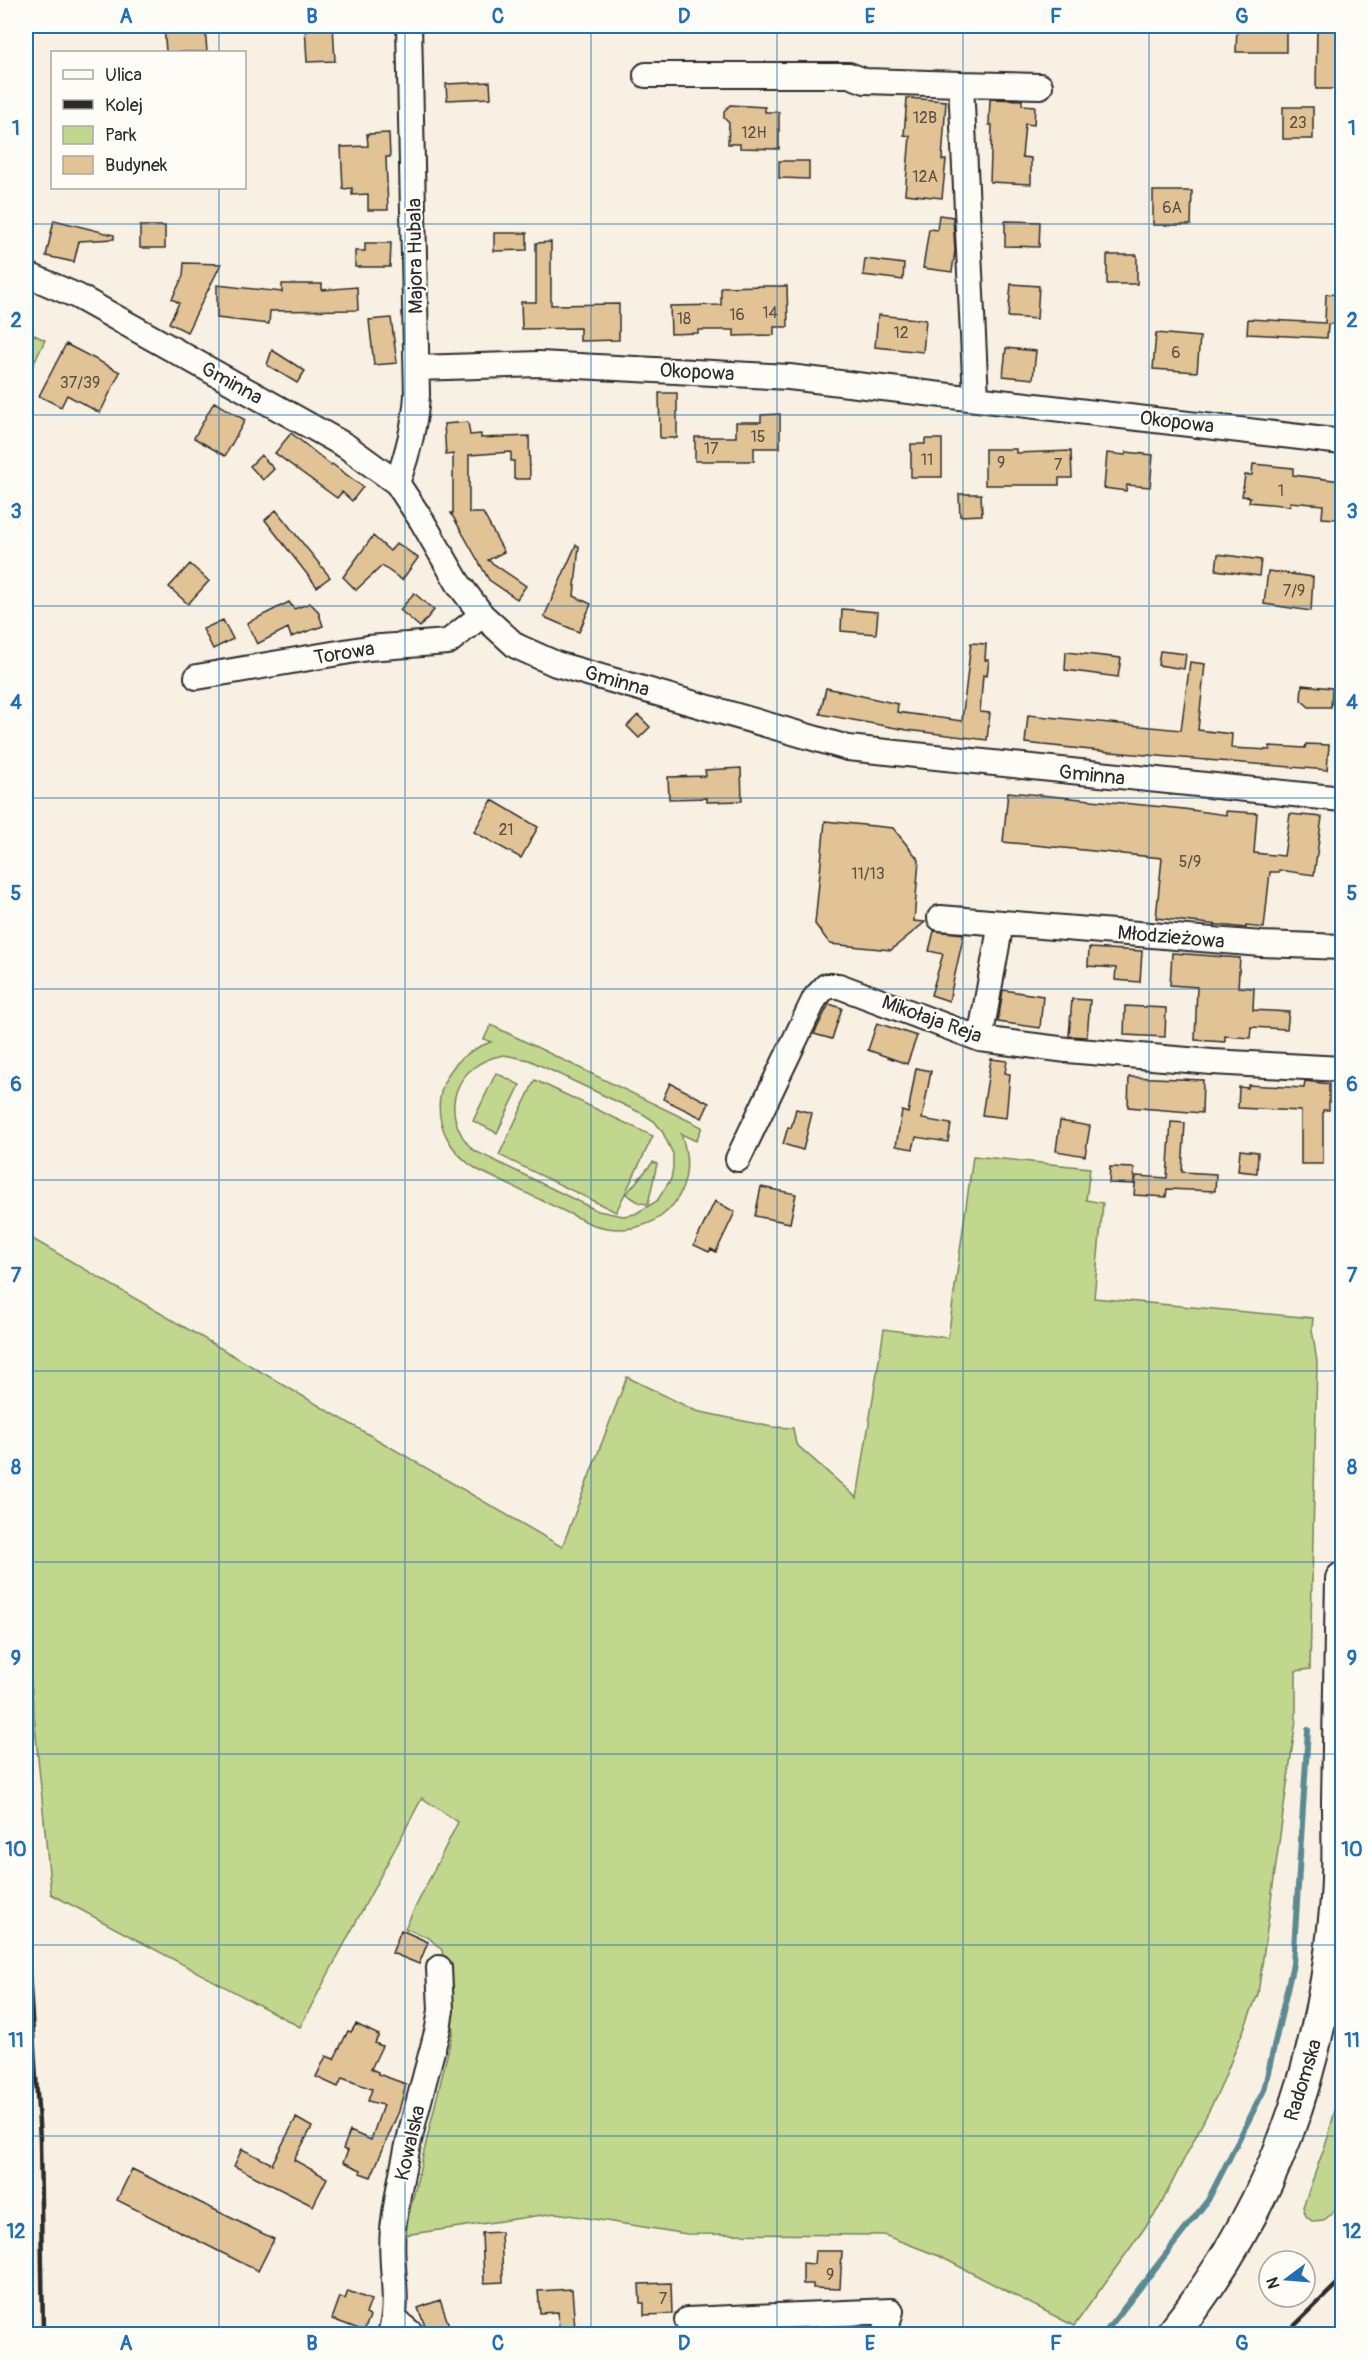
<svg xmlns="http://www.w3.org/2000/svg" width="1368" height="2360" font-family="Pangolin,sans-serif">
	<style>
		.green { fill: #c0d78d; stroke: #76815c; stroke-width: 1.5; fill-rule: evenodd }
		.lines { fill: none; stroke-linecap: round; stroke-linejoin: round }
		.stream { stroke: #5b8a93; stroke-width: 6 }
		.building { fill: #e2c395; stroke: #2b2b2b; stroke-width: 1.5 }
		.minor-casing { stroke: #2b2b2b; stroke-width: 28 }
		.major-casing { stroke: #2b2b2b; stroke-width: 36 }
		.minor { stroke: #fdfcf7; stroke-width: 24 }
		.major { stroke: #fdfcf7; stroke-width: 32 }
		.rail { stroke: #2b2b2b; stroke-width: 4.5 }
		.grid { fill: none; stroke: #1f6fb2; stroke-width: 1.5; stroke-opacity: 0.55 }
		.labels { text-anchor: middle; dominant-baseline: central; stroke-width: 4.5; stroke-linejoin: round; paint-order: stroke }
		.number-label { font-size: 16px; fill: #595146 }
		.street-label { font-size: 20px; fill: #2b2b2b; stroke: #fdfcf7 }
		.neatline { fill: none; stroke: #1f6fb2; stroke-width: 2 }
		.grid-label { font-size: 20px; text-anchor: middle; font-weight: bold; fill: #1f6fb2 }
	</style>
	<rect width="100%" height="100%" fill="#f8f1e3"/>
	<filter id="ink" filterUnits="userSpaceOnUse"><feTurbulence type="fractalNoise" baseFrequency=".0167" numOctaves="2"/><feDisplacementMap in="SourceGraphic" scale="12" xChannelSelector="R" yChannelSelector="G"/><feConvolveMatrix kernelMatrix="1 2 1 2 8 2 1 2 1" color-interpolation-filters="sRGB"/></filter>
	<g filter="url(#ink)">
		<path class="green" d="M26 331 45 340 26 380Z
			M491 1025 702 1127 696 1141 681 1134C704 1197 653 1245 591 1224L478 1170C422 1136 427 1063 491 1042L484 1039ZM504 1055 529 1060 643 1114 654 1121 662 1131 673 1154V1167L671 1179 657 1201 635 1214 623 1216 598 1211 473 1150C437 1113 454 1063 504 1055Z
			M496 1073 520 1085 497 1133 473 1121Z
			M535 1080 653 1136 616 1212 499 1155Z
			M973 1156 1090 1168 1086 1200 1103 1203 1094 1298 1313 1318 1312 1329 1317 1362 1310 1669 1296 1671V1720L1258 1994 1219 2091 1159 2208 1074 2326 939 2256 884 2235 687 2234 556 2213 404 2235 453 2030 442 1950 429 1938 405 1928 458 1822 422 1798 300 2027 51 1894 26 1631V1235L562 1547 627 1377 696 1411 772 1427 793 1428 796 1444 857 1498 884 1329 948 1338Z
			M653 1162 657 1164 648 1204 640 1203 626 1194Z
			M1342 2083V2205L1323 2221 1313 2222 1306 2216 1303 2207 1328 2137Z"/>
		<g class="lines">
			<path class="stream" d="M1104 2334 1208 2200 1264 2090 1293 1964 1308 1730"/>
		</g>
		<path class="building" d="M164 26H205L207 52H166Z
			M305 26H333L335 61 307 62Z
			M1237 26H1286V52H1236Z
			M1317 26H1342V89H1316Z
			M490 82 491 98 447 100 446 84Z
			M907 98 946 101 942 160H946L942 198 905 194 910 136 904 135Z
			M990 99 1022 100V105L1035 106 1034 125 1025 124 1022 157 1031 158V184L990 182 992 125H989Z
			M730 105 765 107V112H779V149L740 148V144H728L729 123 724 118V111Z
			M1283 107H1313V139H1283Z
			M389 133 390 157H386L388 210H368V194L352 195V188L343 189 341 147 368 146 367 134Z
			M779 161H809V179L779 178Z
			M1153 191H1192L1191 225H1153Z
			M939 215 953 217 955 251 952 272 923 268 929 229 937 230Z
			M54 220 114 235V239L79 241 74 262 46 256Z
			M1005 221 1040 222 1039 247 1005 246Z
			M140 226H165V248H140Z
			M494 233H527V250L494 251Z
			M551 242V305L619 304V340L580 341V328L522 329 521 302H536V243Z
			M365 243H391L390 267H355V251H365Z
			M1107 255H1137V284H1107Z
			M865 259 904 264 903 280 863 275Z
			M184 263 221 264 187 332 169 323 179 303 172 299 183 276Z
			M282 284H322V290L357 287 358 310 270 311 269 324 217 318V285L282 292Z
			M1011 284 1039 286 1037 319 1008 317Z
			M765 286H787L788 327H774V335L734 336V330H698V333L671 334 670 306 721 305V287Z
			M1326 294 1342 295V324H1328L1327 338 1247 334 1248 319 1325 323Z
			M878 315 926 320 923 352 875 347Z
			M391 318 397 363 374 365 369 320Z
			M1156 333 1200 337 1197 372 1153 369Z
			M66 344 120 372 100 413 67 395 61 407 39 396Z
			M1006 348 1036 351 1033 379 1003 376Z
			M272 350 305 371 297 383 267 365Z
			M659 393H677V438H660Z
			M214 402 245 420 225 456 194 438Z
			M780 414V448H754V461H695V437H736V422H761V415Z
			M468 422 470 435 481 434V438L529 436 530 479H514V461H511V452L469 455V513H483L504 552 488 560 526 586 517 599 489 580 451 513H453V454L446 455 444 424Z
			M291 433 331 465 332 464 363 487 352 501 342 492 337 498 275 453Z
			M925 439H942V477H911V444H925Z
			M985 449H1016V453L1071 451 1072 478H1059V485H985Z
			M1126 452 1153 455 1150 487 1127 485 1126 491 1104 488 1107 453 1125 455Z
			M261 455 274 469 263 480 250 466Z
			M1253 464 1293 468V475L1341 481 1337 519 1322 518 1323 505 1290 502V506L1249 502 1250 497 1242 496 1245 475H1252Z
			M959 494H981L982 515 960 516Z
			M276 510 330 577 317 587 265 520Z
			M373 536 390 551 397 543 418 558 402 580 382 566 356 590 343 577Z
			M576 545 579 546 574 596 591 604 579 632 544 617Z
			M1218 554 1261 560 1259 576 1216 570Z
			M190 564 209 581 188 604 169 587Z
			M1268 571 1313 577 1311 611 1264 604Z
			M414 593 434 610 420 627 400 610Z
			M289 602 294 609 310 603 318 611 323 626 291 637 288 628 257 644 247 623Z
			M842 609 878 612 876 634 841 631Z
			M223 620 233 639 213 649 203 629Z
			M971 643 986 644 985 660H989L987 676 983 675 980 712 990 713 987 740 907 730 820 714 826 688 898 704 897 712 962 721Z
			M1160 651 1186 654 1184 669 1158 665Z
			M1066 652 1121 658 1118 677 1065 670Z
			M1190 662 1205 664 1198 730 1232 734 1231 748 1270 750V746L1305 748 1306 744 1329 745 1327 770 1110 752 1025 743 1028 715 1181 730Z
			M1302 685 1332 688 1331 707H1309L1301 700Z
			M638 715 650 727 639 738 627 726Z
			M741 768 742 801 707 802V798L669 799 668 777 706 776 705 770Z
			M1008 792 1184 809 1226 815V811L1257 813 1254 853 1284 856 1290 814 1322 817 1314 875 1279 870V872H1270L1264 928 1246 926V928L1156 918 1162 858 1003 842Z
			M492 800 538 827 521 858 474 832Z
			M825 821 893 828 919 860 914 921 925 922 891 950 830 944 815 924Z
			M934 931 964 934 949 1001 931 995 943 954 929 951Z
			M1089 948 1142 951 1140 982 1115 980 1116 968 1088 966Z
			M1172 953 1240 958 1238 987 1254 988 1253 1010 1289 1012 1287 1029 1251 1027 1250 1038 1225 1036V1042L1195 1040 1197 987 1170 985Z
			M1003 990 1043 996 1040 1028 998 1022Z
			M1072 999 1090 1000 1087 1037 1069 1036Z
			M829 1004 842 1008 832 1039 814 1034Z
			M1125 1006 1166 1008 1165 1037 1124 1035Z
			M877 1023 917 1036 907 1064 868 1050Z
			M991 1059 1007 1061 1005 1073 1010 1074 1006 1118 982 1115Z
			M916 1068 931 1071 922 1119 951 1124 948 1142 916 1137 913 1149 896 1146 902 1111 908 1113Z
			M1129 1077 1203 1080 1202 1113 1128 1107Z
			M1305 1081 1329 1084V1110H1323V1164H1301V1111L1238 1108 1239 1087 1248 1088V1085L1304 1088Z
			M670 1083 709 1103 702 1118 663 1099Z
			M796 1109 812 1113 803 1150 783 1144 788 1127 791 1128Z
			M1060 1121 1090 1126 1085 1156 1056 1151Z
			M1171 1122 1185 1123 1182 1172 1216 1174 1215 1191 1167 1189 1166 1197 1134 1195 1136 1176 1167 1178Z
			M1240 1150 1258 1152 1257 1173 1238 1171Z
			M1110 1167 1134 1168V1184L1109 1183Z
			M761 1187 796 1194 790 1223 755 1216Z
			M715 1201 735 1212 716 1252 711 1249 709 1252 694 1245Z
			M401 1930 428 1942 419 1964 392 1953Z
			M356 2024 379 2035 375 2043 382 2046 371 2069 378 2072V2074L406 2084 399 2111 371 2177 360 2173 361 2170 343 2162 348 2151 343 2149 350 2131 371 2140 383 2105 368 2101 372 2089 342 2078 338 2087 316 2077 326 2056 334 2059 348 2031 351 2032Z
			M296 2118 312 2127 294 2160 327 2178 313 2206 234 2166 242 2149 272 2164Z
			M132 2169 274 2239 258 2271 117 2200Z
			M501 2232 503 2282 484 2283 482 2233Z
			M815 2251H842L840 2289 813 2288V2284H803V2263L814 2264Z
			M671 2283 672 2314 644 2315V2303H640L639 2284Z
			M572 2289 575 2329 559 2330 558 2312 540 2313 538 2291Z
			M348 2291 371 2300 366 2314 370 2316 364 2331 332 2319 340 2297 345 2299Z
			M440 2300 452 2334H428L418 2308Z"/>
		<g class="lines">
			<g class="minor-casing">
				<path id="minor" d="M646 75H849L865 81 961 84 976 398
					M961 84 1040 86
					M26 274 77 296 346 446 397 483 422 521 458 583 482 615 516 646 556 664 848 748 1342 799
					M417 368 539 364 789 377 1342 442
					M397 483C408 453 415 427 417 395L409 26
					M197 677 368 648 448 642 482 615
					M940 918 1262 944 1342 947
					M980 1039 1001 923
					M738 1159 815 998 826 986H839L980 1039 1067 1050 1212 1062 1342 1069
					M395 2320 412 2334
					M687 2320 891 2311 885 2334
					M390 2334C401 2300 389 2265 393 2229 401 2161 421 2094 438 2028L441 2010 439 1968"/>
			</g>
			<g class="major-casing">
				<path id="major" d="M1172 2334C1273 2208 1321 2070 1336 1910 1340 1874 1338 1837 1338 1801 1340 1727 1341 1653 1342 1579"/>
			</g>
			<use href="#minor" class="minor"/>
			<use href="#major" class="major"/>
			<path class="rail" d="M26 1926 40 2139 43 2334
				M1286 2334 1342 2279"/>
		</g>
	</g>
	<path class="grid" d="M219 26V52M405 26V2334M591 26V2334M777 26V2334M963 26V2334M1149 26V2334M219 188V2334M26 224H1342M26 415H1342M26 606H1342M26 798H1342M26 989H1342M26 1180H1342M26 1371H1342M26 1562H1342M26 1754H1342M26 1945H1342M26 2136H1342"/>
	<g class="labels">
		<g class="number-label">
			<text x="925" y="118">12B</text>
			<text x="1298" y="123">23</text>
			<text x="754" y="133">12H</text>
			<text x="925" y="177">12A</text>
			<text x="1172" y="208">6A</text>
			<text x="770" y="313">14</text>
			<text x="737" y="315">16</text>
			<text x="684" y="319">18</text>
			<text x="901" y="333">12</text>
			<text x="1176" y="353">6</text>
			<text x="80" y="383">37/39</text>
			<text x="758" y="437">15</text>
			<text x="711" y="449">17</text>
			<text x="927" y="460">11</text>
			<text x="1001" y="463">9</text>
			<text x="1058" y="465">7</text>
			<text x="1281" y="491">1</text>
			<text x="1294" y="591">7/9</text>
			<text x="506" y="830">21</text>
			<text x="1190" y="862">5/9</text>
			<text x="868" y="874">11/13</text>
			<text x="830" y="2275">9</text>
			<text x="663" y="2299">7</text>
		</g>
		<g class="street-label">
			<text transform="translate(415 256) rotate(-91)">Majora Hubala</text>
			<text transform="translate(697 372) rotate(3)">Okopowa</text>
			<text transform="translate(232 383) rotate(29)">Gminna</text>
			<text transform="translate(1177 422) rotate(7)">Okopowa</text>
			<text transform="translate(344 653) rotate(-9)">Torowa</text>
			<text transform="translate(617 681) rotate(16)">Gminna</text>
			<text transform="translate(1092 775) rotate(6)">Gminna</text>
			<text transform="translate(1171 937) rotate(5)">Młodzieżowa</text>
			<text transform="translate(932 1019) rotate(20)">Mikołaja Reja</text>
			<text transform="translate(1303 2080) rotate(-73)">Radomska</text>
			<text transform="translate(410 2143) rotate(-77)">Kowalska</text>
		</g>
	</g>
	<rect width="1368" height="2360" fill="none" stroke="#fdfcf7" stroke-width="66"/>
	<rect x="51" y="51" width="195" height="138" fill="#fdfcf7" stroke="#a9a8a5" stroke-width="1.5"/>
	<rect x="63" y="70" width="30" height="9" fill="#fdfcf7" stroke="#a9a8a5" stroke-width="1.5"/>
	<text x="105" y="81" font-size="18" fill="#2b2b2b">Ulica</text>
	<rect x="63" y="100" width="30" height="9" fill="#2b2b2b" stroke="#a9a8a5" stroke-width="1.5"/>
	<text x="105" y="111" font-size="18" fill="#2b2b2b">Kolej</text>
	<rect x="63" y="126" width="30" height="18" fill="#c0d78d" stroke="#a9a8a5" stroke-width="1.5"/>
	<text x="105" y="141" font-size="18" fill="#2b2b2b">Park</text>
	<rect x="63" y="156" width="30" height="18" fill="#e2c395" stroke="#a9a8a5" stroke-width="1.5"/>
	<text x="105" y="171" font-size="18" fill="#2b2b2b">Budynek</text>
	<g transform="translate(1287 2279) rotate(254)"><circle r="28" fill="#fdfcf7" stroke="#a9a8a5" stroke-width="1.5"/>
	<path d="M0-4.5L10 22L0 15L-10 22Z" fill="#1f6fb2"/>
	<text y="-9" font-size="16" font-weight="bold" text-anchor="middle" fill="#2b2b2b">N</text>
	</g>
	<rect x="33" y="33" width="1302" height="2294" class="neatline"/>
	<g class="grid-label">
		<text x="126" y="23">A</text>
		<text x="312" y="23">B</text>
		<text x="498" y="23">C</text>
		<text x="684" y="23">D</text>
		<text x="870" y="23">E</text>
		<text x="1056" y="23">F</text>
		<text x="1242" y="23">G</text>
		<text x="16" y="135">1</text>
		<text x="1352" y="135">1</text>
		<text x="16" y="327">2</text>
		<text x="1352" y="327">2</text>
		<text x="16" y="518">3</text>
		<text x="1352" y="518">3</text>
		<text x="16" y="709">4</text>
		<text x="1352" y="709">4</text>
		<text x="16" y="900">5</text>
		<text x="1352" y="900">5</text>
		<text x="16" y="1091">6</text>
		<text x="1352" y="1091">6</text>
		<text x="16" y="1282">7</text>
		<text x="1352" y="1282">7</text>
		<text x="16" y="1474">8</text>
		<text x="1352" y="1474">8</text>
		<text x="16" y="1665">9</text>
		<text x="1352" y="1665">9</text>
		<text x="16" y="1856">10</text>
		<text x="1352" y="1856">10</text>
		<text x="16" y="2047">11</text>
		<text x="1352" y="2047">11</text>
		<text x="16" y="2238">12</text>
		<text x="1352" y="2238">12</text>
		<text x="126" y="2350">A</text>
		<text x="312" y="2350">B</text>
		<text x="498" y="2350">C</text>
		<text x="684" y="2350">D</text>
		<text x="870" y="2350">E</text>
		<text x="1056" y="2350">F</text>
		<text x="1242" y="2350">G</text>
	</g>
</svg>
